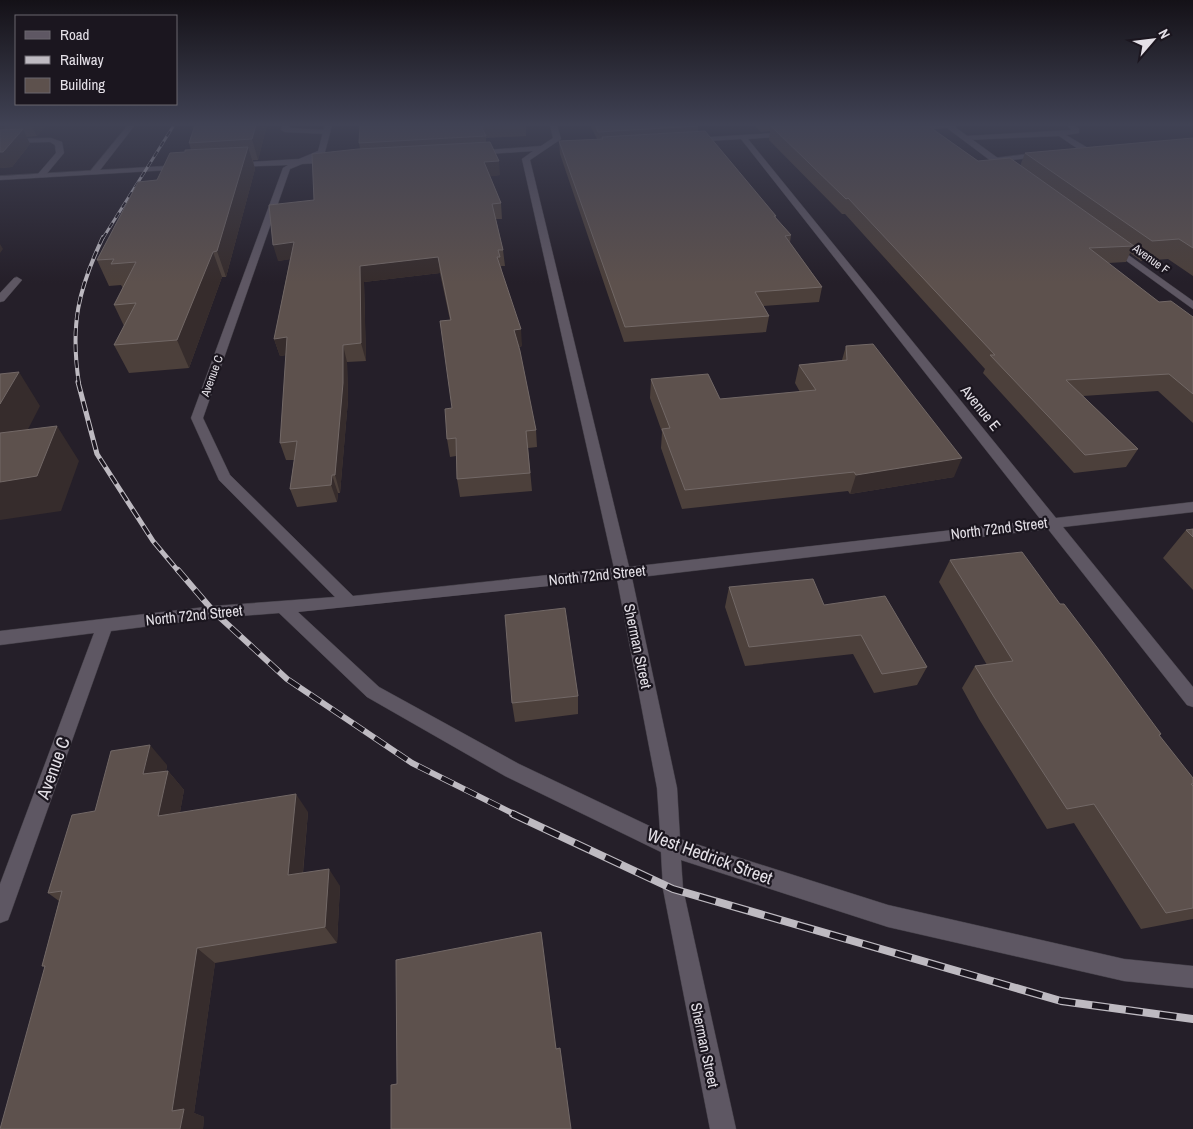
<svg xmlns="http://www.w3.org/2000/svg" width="1193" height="1129" font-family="'Archivo Narrow',sans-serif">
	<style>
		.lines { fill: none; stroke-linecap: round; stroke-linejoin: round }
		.lane-casing { stroke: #413d45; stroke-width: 1 }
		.street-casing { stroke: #413d45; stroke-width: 1 }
		.lane { fill: #5e5763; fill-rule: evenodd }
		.street { fill: #5e5763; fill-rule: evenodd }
		.rail-far4-casing { stroke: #bebac1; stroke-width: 3 }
		.rail-far3-casing { stroke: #bebac1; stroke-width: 4 }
		.rail-far2-casing { stroke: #bebac1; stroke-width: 5 }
		.rail-far1-casing { stroke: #bebac1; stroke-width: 6 }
		.rail-casing { stroke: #bebac1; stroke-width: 8 }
		.rail-far4 { stroke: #1b161f; stroke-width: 2; stroke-dasharray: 6; stroke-linecap: butt }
		.rail-far3 { stroke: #1b161f; stroke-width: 2.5; stroke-dasharray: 8; stroke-linecap: butt }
		.rail-far2 { stroke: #1b161f; stroke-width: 3; stroke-dasharray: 10; stroke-linecap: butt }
		.rail-far1 { stroke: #1b161f; stroke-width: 4.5; stroke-dasharray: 13; stroke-linecap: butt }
		.rail { stroke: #1b161f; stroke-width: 5.5; stroke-dasharray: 17; stroke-linecap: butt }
		.wall { fill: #4c403b }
		.shaded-wall { fill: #362c2c }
		.building { fill: #5d514d; stroke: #726866 }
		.labels { text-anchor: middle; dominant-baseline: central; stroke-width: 4.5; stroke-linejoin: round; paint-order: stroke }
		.far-street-label { font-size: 12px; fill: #e4e0e7; stroke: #1b161f }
		.street-label { font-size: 15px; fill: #e4e0e7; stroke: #1b161f }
		.near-street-label { font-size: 18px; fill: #e4e0e7; stroke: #1b161f }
	</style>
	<rect width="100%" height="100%" fill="#251f29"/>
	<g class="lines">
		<g class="lane-casing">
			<path id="lane" d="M128 125H135L97 174H91V170Z
				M283 125H290L289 128 327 130 331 132 327 134 285 132 281 130Z
				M1067 125H1074L1079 129V133L1066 135 1088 148V152L1065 154V150L1078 149 1059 136 966 140 962 138 966 136 1071 130Z
				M51 138 62 142 64 153 44 177H41L37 175 56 153 55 145 50 142 0 143V139Z
				M1043 152 1047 154 1046 156 995 162 991 160 995 158Z"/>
		</g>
		<g class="street-casing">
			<path id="street" d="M325 125H332L325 152 313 159 333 158 337 160 333 162 302 164 290 169 203 418 230 475 353 596 614 568 522 159 533 151 473 155 469 153 473 151 541 146 553 138 550 125H557L561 139 530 160 629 567 1041 520 741 139 690 142 689 140 693 138 793 132V136H790L748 139 1056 518 1193 502V512L1063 527 1193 687V707L1187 705 1048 529 632 578 677 788 680 839 888 905 1124 959 1193 966V988L1124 981 888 927 681 860 683 889 736 1129H710L663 889 661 852 505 776 367 697 279 613 214 618 111 631 11 912 8 920 0 923V884L94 633 0 645V631L214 606 335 597 219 480 191 418 283 168 288 165 234 167 230 165 234 163 299 159 318 151ZM617 579 657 788 660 831 519 764 379 687 298 612Z
				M958 125 955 127 1013 169V173H1007L947 128 910 130 906 128 919 125Z
				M183 165H186V169L0 180V176Z
				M1113 244 1193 301V309L1110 249V245Z
				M17 277 22 280 4 301 0 302V293L14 278Z"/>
		</g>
		<use href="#lane" class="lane"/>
		<use href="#street" class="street"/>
		<g class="rail-far4-casing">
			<path id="rail-far4" d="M103 238 174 125"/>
		</g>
		<g class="rail-far3-casing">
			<path id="rail-far3" d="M79 384C70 325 78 290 103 237"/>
		</g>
		<g class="rail-far2-casing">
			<path id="rail-far2" d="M78 382 97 454 153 541 179 572"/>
		</g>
		<g class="rail-far1-casing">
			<path id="rail-far1" d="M178 570 214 612 287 679 412 763 516 815"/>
		</g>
		<g class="rail-casing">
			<path id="rail" d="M513 814 673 889 1061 1001 1193 1019"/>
		</g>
		<use href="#rail-far4" class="rail-far4"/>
		<use href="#rail-far3" class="rail-far3"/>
		<use href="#rail-far2" class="rail-far2"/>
		<use href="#rail-far1" class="rail-far1"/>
		<use href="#rail" class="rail"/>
	</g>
	<path class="wall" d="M0 125H46L37 136 26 137 30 144 12 167 0 168Z
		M195 125H267L258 160H253L255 169 226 277H222L189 368 129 373 114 345 124 326 114 305 123 288 121 285 109 286 97 260 157 180 185 152 191 150 189 143Z
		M360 125H526V136L486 138V142L500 175 490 176 501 203 502 219H496L503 250 505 266H501L502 272 522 346 519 347 536 430 537 447 528 448 532 491 460 497 457 479 456 456 450 457 447 439 452 408 450 320 440 273 364 282 366 361 347 362 348 400 340 493H338L337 502 297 507 290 489 294 460H286L280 443 286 355 280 356 274 339 290 259 278 261 314 200 360 149 359 143Z
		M590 125H698V132L776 216V218L791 235 790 242 822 287 819 302 763 306 769 316 766 332 624 342 560 154 559 141 597 139Z
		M754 125H927L978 161 1020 166 1025 153 1193 138V276L1168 259 1141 261 1130 253 1126 262 1108 263 1159 302 1193 317V423L1158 391 1083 396 1138 449 1126 467 1074 473 983 373 985 369 845 214H842L769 140 770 131 761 132Z
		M846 346 954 477 850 494 848 491 682 509 661 448 662 432 650 398 651 379 720 399 800 392 795 383 799 365 842 360Z
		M1193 529V590L1163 558 1186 530Z
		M950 560 1060 604 1161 734 1159 736 1193 778V919L1141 929 1074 823 1047 829 979 719 962 688 975 666 987 665 939 582Z
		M729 587 824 605 927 667 917 685 874 693 853 654 745 666 725 607Z
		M578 696V714L515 722 512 703Z
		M167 765 166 771H168L184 790 180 812H308L303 873 340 886 337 943 215 963 194 1113 204 1117 203 1129 45 967 42 966 59 901 48 893 95 811Z"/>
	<path class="shaded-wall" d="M0 125H4L5 128 0 133Z
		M31 125H46L37 136Z
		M256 125H267L258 160 252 139Z
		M23 129 30 144 12 167 0 168V152Z
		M248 147 255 169 226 277 217 251Z
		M499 161 500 175 486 177 484 162Z
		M294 242 298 258 278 261 273 245Z
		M0 244 3 249 0 253Z
		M213 252 222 277 189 368 177 340Z
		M438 257 440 273 364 282 366 361 361 343 360 266Z
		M521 329 522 346 515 347 514 330Z
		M287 337 293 354 280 356 274 339Z
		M343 345 347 362 348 400 340 493 335 475Z
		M19 372 40 406 7 470 0 461V404Z
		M57 426 79 461 61 511 0 520V482Z
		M962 458 954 477 850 494 856 475Z
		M332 475 338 493 337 502 331 485Z
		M150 745 167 765 161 793 143 774Z
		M168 771 184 790 176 834 158 816Z
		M296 794 308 812 301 892 288 875Z
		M329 869 340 886 337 943 325 927Z
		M541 932 543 945 558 1059 556 1049Z
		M197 948 215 963 194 1113 204 1117 203 1129H180L172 1111Z"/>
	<path class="building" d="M195 125H256L252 139 189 143Z
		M360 125H498L481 126 486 136 359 143Z
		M595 125H698V126L598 132Z
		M783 125H927L978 161 1010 158 1134 246 1089 248 1159 302 1171 301 1193 317V394L1169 374 1066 380 1138 449 1085 455 990 355H995L848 198 846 199 771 126Z
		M23 129 3 152H0V130Z
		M705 131 776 216H774L791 235 785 236 822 287 755 292 769 316 625 327 559 141 603 139 602 137Z
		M1193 138V248L1179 239 1152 241 1025 153Z
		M490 142 499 161 484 162 501 203 492 204 503 250H498L500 257H497L521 329 514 330 520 351 536 430 526 431 530 473 457 479 456 438 447 439 445 409 452 408 440 321 451 320 438 257 360 266 361 343 343 345V383L335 475H332L331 485 290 489 297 441 280 443 287 337 274 339 294 242 273 245 269 205 314 200 312 154 358 149Z
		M248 147 217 251 213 252 177 340 114 345 136 303 114 305 136 262 111 264 114 259 97 260 138 182 157 180 170 153 185 152V150Z
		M873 344 962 458 856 475 854 472 685 490 662 429 670 428 651 379 708 374 720 399 816 390 799 365 847 360 846 346Z
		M19 372 0 404V374Z
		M57 426 37 476 0 482V433Z
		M1193 529V537L1186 530Z
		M1022 552 1060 604H1064L1099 650 1161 734 1159 735 1193 778V784H1191L1193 786V908L1166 913 1094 804 1067 809 994 697 975 666 1013 661 950 560Z
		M813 579 824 605 885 596 927 667 882 674 861 635 749 647 729 587Z
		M565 608 578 696 512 703 505 615Z
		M150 745 143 774 168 771 158 816 296 794 288 875 329 869 325 927 197 948 172 1111 184 1109 180 1129H0L45 966H42L62 891 48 893 72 815 95 811 111 751Z
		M541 932 556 1049 560 1048 571 1129H391V1085L397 1084 396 960Z"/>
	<linearGradient id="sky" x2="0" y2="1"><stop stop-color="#141117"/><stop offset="0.44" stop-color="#404254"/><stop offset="1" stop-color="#404254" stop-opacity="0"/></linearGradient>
	<rect width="1193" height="283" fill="url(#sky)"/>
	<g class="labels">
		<g class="far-street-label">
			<text transform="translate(1151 259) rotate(36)">Avenue F</text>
			<text transform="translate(212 376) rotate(-70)">Avenue C</text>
		</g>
		<g class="street-label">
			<text transform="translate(981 408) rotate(51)">Avenue E</text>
			<text transform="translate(999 528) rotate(-7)">North 72nd Street</text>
			<text transform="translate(597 575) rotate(-6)">North 72nd Street</text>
			<text transform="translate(194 615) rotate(-6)">North 72nd Street</text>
			<text transform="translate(638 646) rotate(78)">Sherman Street</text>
			<text transform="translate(705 1045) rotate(78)">Sherman Street</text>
		</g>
		<g class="near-street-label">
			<text transform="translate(53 768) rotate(-70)">Avenue C</text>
			<text transform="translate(710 856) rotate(20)">West Hedrick Street</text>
		</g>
	</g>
	<rect x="15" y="15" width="162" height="90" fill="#1b161f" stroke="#6b676f"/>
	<rect x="25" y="31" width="25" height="8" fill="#5e5763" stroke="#6b676f"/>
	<text x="60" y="40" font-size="15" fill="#e4e0e7">Road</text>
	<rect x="25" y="56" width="25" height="8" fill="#bebac1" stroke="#6b676f"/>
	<text x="60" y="65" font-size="15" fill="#e4e0e7">Railway</text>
	<rect x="25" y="78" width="25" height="15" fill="#5d514d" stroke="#6b676f"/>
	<text x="60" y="90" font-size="15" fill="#e4e0e7">Building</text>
	<g transform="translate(1153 40) rotate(62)" stroke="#1b161f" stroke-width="4" paint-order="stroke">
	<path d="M0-4L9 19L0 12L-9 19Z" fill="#e4e0e7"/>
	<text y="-8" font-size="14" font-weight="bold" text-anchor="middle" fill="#e4e0e7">N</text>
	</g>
</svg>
